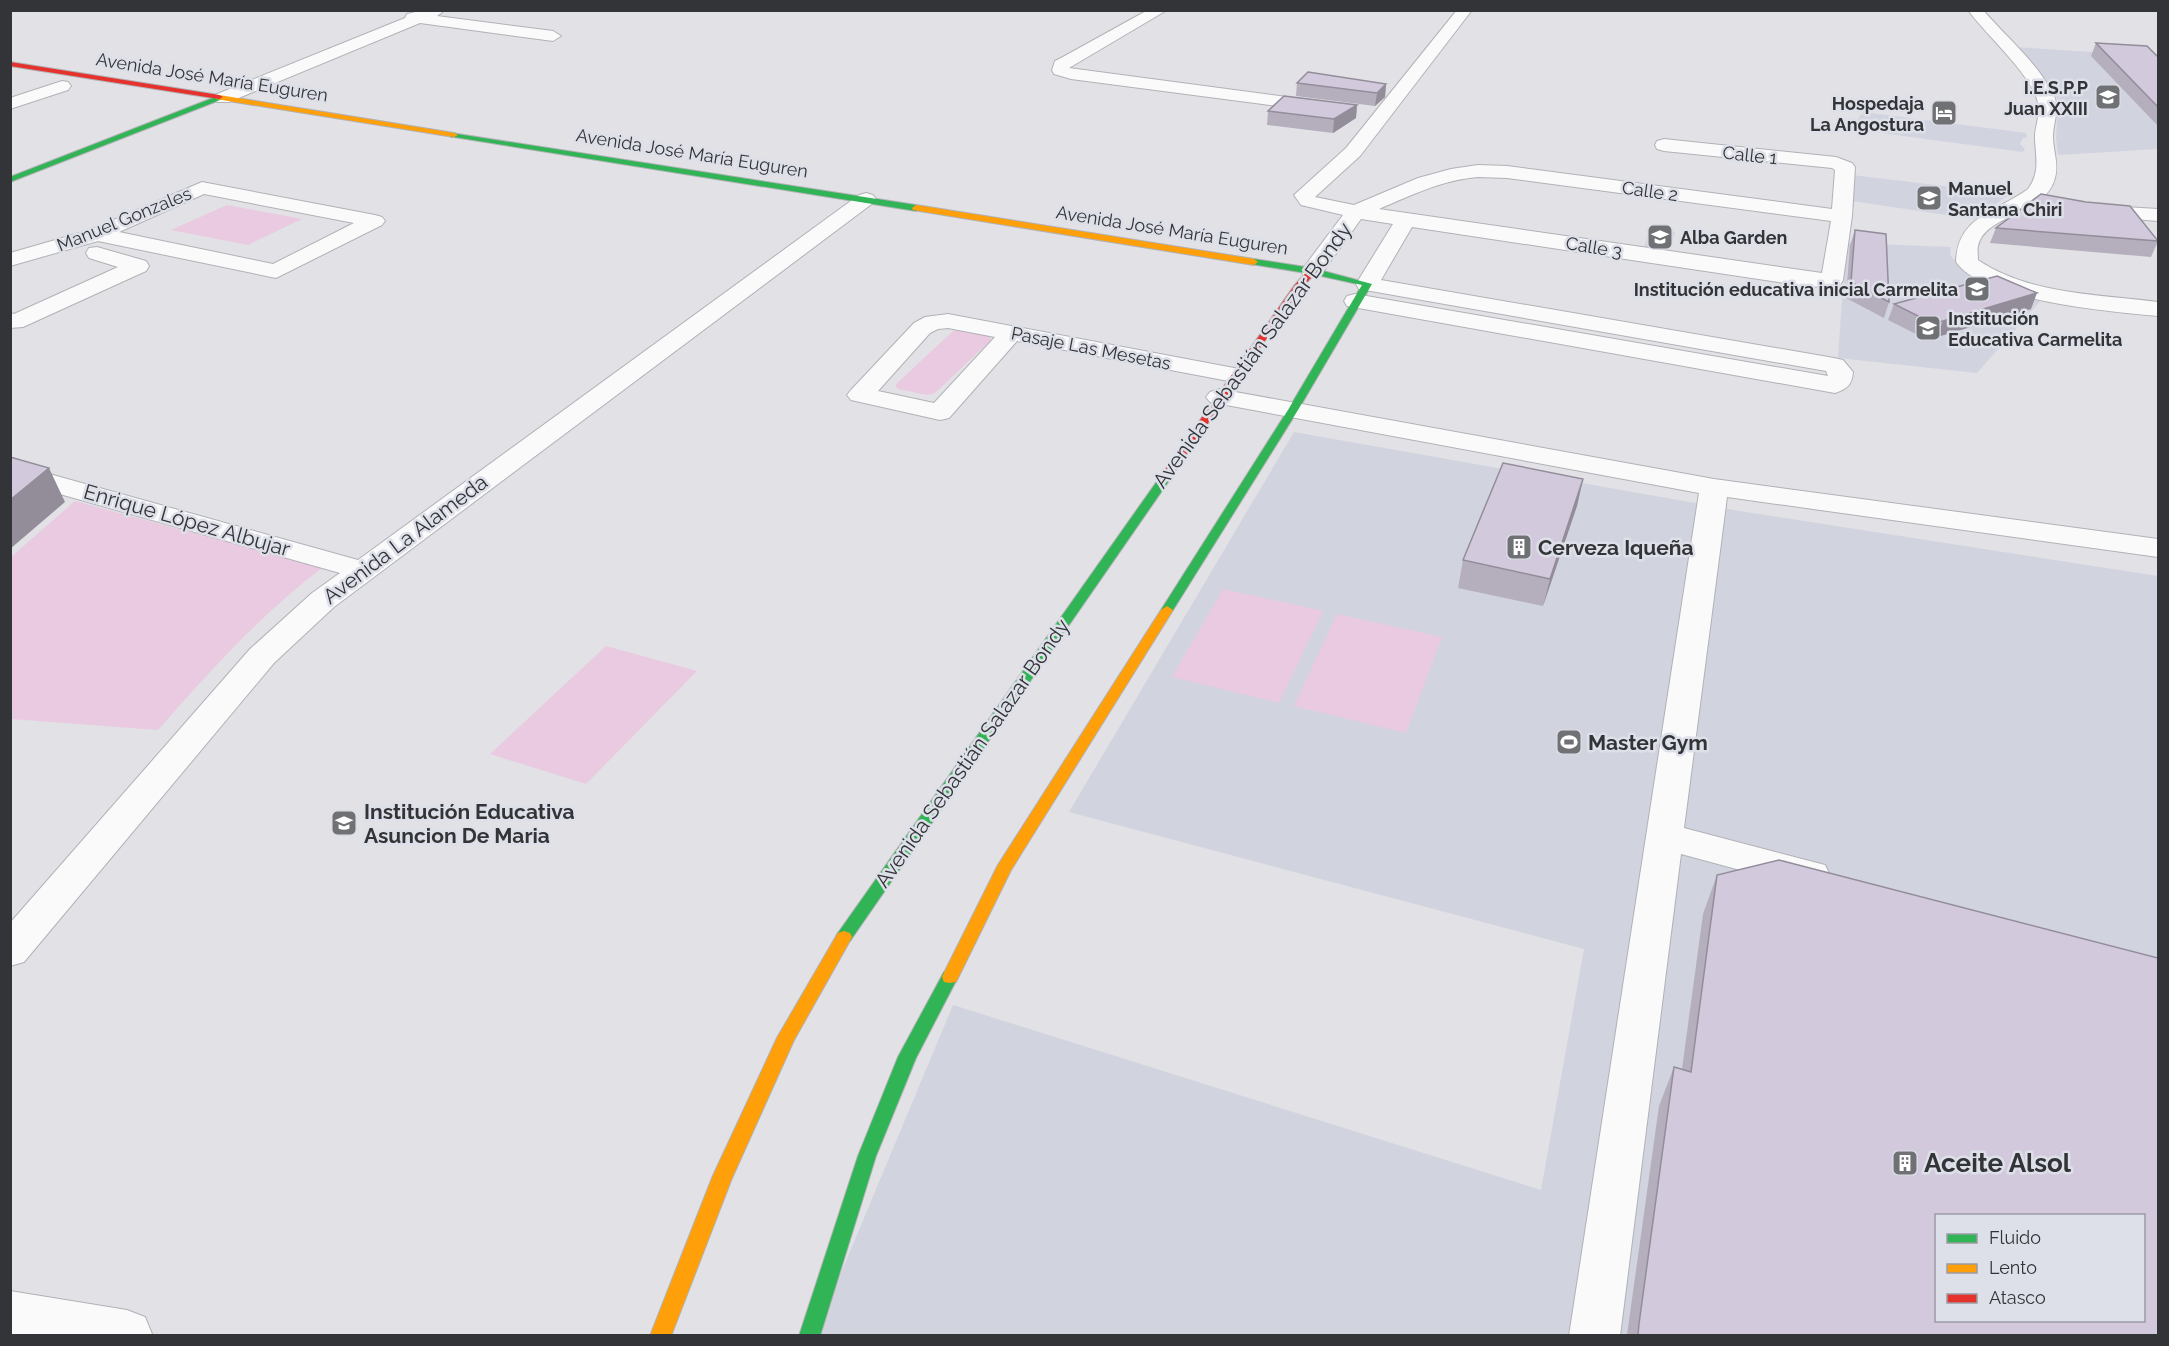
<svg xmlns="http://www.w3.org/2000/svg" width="2169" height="1346" font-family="Raleway,sans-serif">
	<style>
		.built { fill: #d1d3de; fill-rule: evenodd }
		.green { fill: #eacae1 }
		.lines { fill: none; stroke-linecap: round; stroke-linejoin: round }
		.street-casing { stroke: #b1b2b6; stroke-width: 2 }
		.fast-casing { stroke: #b1b2b6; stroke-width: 2 }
		.slow-casing { stroke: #b1b2b6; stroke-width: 2 }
		.jam-casing { stroke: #b1b2b6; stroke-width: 2 }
		.street { fill: #fafafb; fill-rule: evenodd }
		.fast { fill: #30b455; fill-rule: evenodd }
		.slow { fill: #ff9f0a; fill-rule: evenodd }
		.jam { fill: #e5322d; fill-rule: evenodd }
		.wall { fill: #b5aebd }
		.shaded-wall { fill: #938d9a }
		.building { fill: #d2cadc; stroke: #938d9a; stroke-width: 1.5; fill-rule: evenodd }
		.labels { text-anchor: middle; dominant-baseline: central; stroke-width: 5; stroke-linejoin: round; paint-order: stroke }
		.far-street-label { font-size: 18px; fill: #333437; stroke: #dee0e9 }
		.far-poi-label { font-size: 18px; font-weight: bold; fill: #333437; stroke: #dee0e9; text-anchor: end }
		.street-label { font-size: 21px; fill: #333437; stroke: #dee0e9 }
		.poi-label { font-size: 21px; font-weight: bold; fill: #333437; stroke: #dee0e9; text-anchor: start }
		.near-poi-label { font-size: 26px; font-weight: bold; fill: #333437; stroke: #dee0e9; text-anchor: start }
	</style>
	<rect width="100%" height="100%" fill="#e1e1e6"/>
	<path class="built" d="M2014 47 2158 56V149L2058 155 2056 138 2058 101 2055 93Z
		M1863 112 2026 133 2027 137 2023 138 2020 144 2025 149 2023 152 1851 129Z
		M1852 175 2010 194 1974 219 1852 201Z
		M1650 228 1675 232 1669 251 1644 247Z
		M1846 243 1951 247 1950 255 1958 264 1973 274 2043 298 1977 373 1838 358Z
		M1294 432 1740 511 2158 576V1335L820 1336 831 1297 953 1005 1541 1190 1584 949 1069 812ZM1936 1216H2144V1320H1936Z"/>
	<path class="green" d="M227 205 302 219 248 245 171 230Z
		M962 330 988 334 991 340 935 393 927 395 898 389 895 385 953 331Z
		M75 501 322 568C260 615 209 672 158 730L11 719V557Z
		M1223 589 1323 611 1279 703 1172 677Z
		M1337 614 1442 637 1406 733 1294 706Z
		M606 646 697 671 586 784 490 754Z"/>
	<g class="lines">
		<g class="street-casing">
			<path id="street" d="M424 10H445L437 16 553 31 561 36 553 41 420 23 229 102H217L214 98 217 94 405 18 407 14Z
				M1148 10H1167L1069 68 1324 102 1330 103 1333 107 1330 111 1324 112 1071 79 1054 74 1052 70 1055 61 1061 58Z
				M1457 10H1472L1360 156 1315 197 1354 205 1418 178 1451 169 1478 165 1507 166 1832 209 1835 170 1832 168 1664 151 1657 149 1655 145 1657 141 1664 139 1836 157 1852 163 1855 167 1852 216 1843 280 1840 285 1811 287 1412 227 1381 280 1834 358 1843 360 1853 372C1852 385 1847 389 1835 393L1347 306 1344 301 1347 296 1355 294 1828 376 1826 371 1359 289 1356 284 1393 224 1361 219 1320 276 1312 278 1304 276 1301 271 1343 215 1301 205 1294 195 1346 148ZM1478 177 1507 178 1831 221 1822 273 1379 209C1412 195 1442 180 1478 177Z
				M1968 10H1983C2007 38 2038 63 2054 96 2060 109 2053 123 2053 137 2053 150 2059 164 2055 178 2046 215 1985 214 1978 246 1977 250 1978 255 1978 260 2030 295 2098 294 2158 302V316C2113 312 1983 301 1956 262 1957 216 1997 212 2028 189 2040 173 2036 159 2035 140 2034 128 2041 115 2038 103 2033 76 1985 34 1968 10Z
				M62 81 68 82 71 86 68 90 10 109V98Z
				M202 182 375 215 382 217 385 221 382 225 276 278 98 241 10 266V253L90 230ZM204 194 354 223 273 264 119 232Z
				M866 193 873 195 876 199 873 203 334 607 274 663 24 962 10 966V923L250 649 312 593 340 573 10 480V463L358 560 859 195Z
				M2091 205 2158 209V221L2084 215 2081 211 2084 207Z
				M97 247 146 261 149 266 146 271 23 327 10 328V313L14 314 118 267 89 258 86 253 89 248Z
				M948 314 1234 368 1243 370 1246 375 1243 380 1234 382 1017 341 949 418 940 420 851 400 847 395 851 390 914 323 925 317ZM948 328 995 337 934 403 878 391 930 333 938 329Z
				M1219 389 1714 479 2158 539V557L1727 497 1684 828 1825 865 1830 875 1825 885 1811 889 1681 854 1620 1336H1569L1699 493 1210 402 1206 397 1210 392Z
				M10 1291 127 1310 145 1317 152 1334 10 1336Z"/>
		</g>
		<g class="fast-casing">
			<path id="fast" d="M218 96 225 98 10 182V177Z
				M451 133 916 205 920 208 916 211 454 137H451Z
				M1254 259 1312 268 1372 284 1298 410 1173 610 1167 614 1162 613 1161 610 1288 410 1362 285 1312 274 1251 264 1250 262Z
				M1169 469 1175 472 850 941 844 943 838 941 836 937 838 933 1165 470Z
				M950 971 956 972 958 977 916 1058 876 1156 820 1336H799L858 1156 898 1057 944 972Z"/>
		</g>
		<g class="slow-casing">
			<path id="slow" d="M219 95 454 133 458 135 454 137 216 99 215 97Z
				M916 205 1254 259 1258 262 1254 265 913 210 912 208Z
				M1167 606 1173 610 1011 870 956 982 950 983 944 982 942 977 998 865 1161 610Z
				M844 931 850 933 852 937 794 1040 732 1178 671 1336H650L712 1178 777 1038 838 933Z"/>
		</g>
		<g class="jam-casing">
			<path id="jam" d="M10 62 219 95 223 97 219 99 10 66Z
				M1309 269 1317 271 1300 290 1173 474H1165V470L1294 286Z"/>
		</g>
		<use href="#street" class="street"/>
		<use href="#fast" class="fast"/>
		<use href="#slow" class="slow"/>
		<use href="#jam" class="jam"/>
	</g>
	<path class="wall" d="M2096 43 2158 57V126L2091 56Z
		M1297 83 1386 84 1385 97 1375 106 1296 96Z
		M1357 105 1356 118 1333 133 1267 125 1268 111Z
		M1996 228 2158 241 2151 257 1990 243Z
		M1855 230 1889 302 1884 318 1846 298 1850 245Z
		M1894 304 2031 309 1937 337 1924 338 1888 320Z
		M1583 479 1577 506 1543 606 1458 588 1463 560Z
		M1717 875 2158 1335H1627L1659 1106 1674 1067 1682 1069 1703 914Z"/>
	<path class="shaded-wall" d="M1386 84 1385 97 1375 106 1377 93Z
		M1357 105 1356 118 1333 133 1334 119Z
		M2037 293 2031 309 1937 337 1943 321Z
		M49 468 65 502 10 549V500Z
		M1583 479 1577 506 1543 606 1550 579Z"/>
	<path class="building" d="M2096 43 2147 46 2158 57V107Z
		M1308 72 1386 84 1377 93 1297 83Z
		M1284 96 1357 105 1334 119 1268 111Z
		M2041 194 2086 202 2130 206 2158 241 1996 228Z
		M1855 230 1886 234 1889 302 1851 282Z
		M1997 276 2037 293 1943 321 1930 322 1894 304Z
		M10 457 49 468 10 500Z
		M1503 463 1583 479 1550 579 1463 560Z
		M1779 860 2158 958V1335H1638L1639 1324 1674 1067 1691 1072 1717 875ZM1936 1215H2144V1320H1936Z"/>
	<defs>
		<g id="university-square" transform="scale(1.35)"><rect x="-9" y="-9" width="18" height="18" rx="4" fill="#707174" stroke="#dee0e9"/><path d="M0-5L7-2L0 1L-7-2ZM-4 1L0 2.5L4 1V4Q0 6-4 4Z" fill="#fff"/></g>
		<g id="hotel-square" transform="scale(1.35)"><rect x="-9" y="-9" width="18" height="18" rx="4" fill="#707174" stroke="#dee0e9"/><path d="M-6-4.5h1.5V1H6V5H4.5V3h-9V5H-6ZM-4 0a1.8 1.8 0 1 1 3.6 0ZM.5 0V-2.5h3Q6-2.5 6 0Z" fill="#fff"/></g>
		<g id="school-square" transform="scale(1.35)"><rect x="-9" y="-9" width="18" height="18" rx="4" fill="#707174" stroke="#dee0e9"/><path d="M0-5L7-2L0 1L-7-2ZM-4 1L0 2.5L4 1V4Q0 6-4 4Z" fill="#fff"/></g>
		<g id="building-square" transform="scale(1.35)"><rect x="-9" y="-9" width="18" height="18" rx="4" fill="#707174" stroke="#dee0e9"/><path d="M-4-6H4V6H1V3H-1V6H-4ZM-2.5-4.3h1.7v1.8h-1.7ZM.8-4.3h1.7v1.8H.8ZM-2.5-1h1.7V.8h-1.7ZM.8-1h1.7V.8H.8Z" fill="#fff"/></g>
		<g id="stadium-square" transform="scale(1.35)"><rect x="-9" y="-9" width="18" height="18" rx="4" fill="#707174" stroke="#dee0e9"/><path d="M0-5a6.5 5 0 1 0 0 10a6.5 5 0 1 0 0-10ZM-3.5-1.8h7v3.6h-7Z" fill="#fff"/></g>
	</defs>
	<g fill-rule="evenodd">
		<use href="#university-square" x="2108" y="97"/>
		<use href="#hotel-square" x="1944" y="113"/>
		<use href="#school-square" x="1929" y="198"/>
		<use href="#school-square" x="1660" y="237"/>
		<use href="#school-square" x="1977" y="289"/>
		<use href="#school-square" x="1928" y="328"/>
		<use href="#building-square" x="1519" y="547"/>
		<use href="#stadium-square" x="1569" y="742"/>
		<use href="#school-square" x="344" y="823"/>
		<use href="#building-square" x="1905" y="1163"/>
	</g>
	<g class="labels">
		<g class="far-street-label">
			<text transform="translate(212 77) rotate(9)">Avenida José María Euguren</text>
			<text transform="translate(692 153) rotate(9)">Avenida José María Euguren</text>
			<text transform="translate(1750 155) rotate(6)">Calle 1</text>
			<text transform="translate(1650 191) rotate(8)">Calle 2</text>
			<text transform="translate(124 219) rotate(-22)">Manuel Gonzales</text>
			<text transform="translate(1172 230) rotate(9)">Avenida José María Euguren</text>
			<text transform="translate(1594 247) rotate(9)">Calle 3</text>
			<text transform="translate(1091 348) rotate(11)">Pasaje Las Mesetas</text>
		</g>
		<g class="far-poi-label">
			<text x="2088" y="87">I.E.S.P.P<tspan x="2088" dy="21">Juan XXIII</tspan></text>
			<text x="1924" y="103">Hospedaja<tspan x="1924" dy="21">La Angostura</tspan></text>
			<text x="1948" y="188" text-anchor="start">Manuel<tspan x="1948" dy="21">Santana Chiri</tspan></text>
			<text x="1680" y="237" text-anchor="start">Alba Garden</text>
			<text x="1958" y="289">Institución educativa inicial Carmelita</text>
			<text x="1948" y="318" text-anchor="start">Institución<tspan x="1948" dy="21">Educativa Carmelita</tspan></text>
		</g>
		<g class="street-label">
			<text transform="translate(1252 355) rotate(-54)">Avenida Sebastián Salazar Bondy</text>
			<text transform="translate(187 520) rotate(16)">Enrique López Albujar</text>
			<text transform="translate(405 539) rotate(-37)">Avenida La Alameda</text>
			<text transform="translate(972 753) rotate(-55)">Avenida Sebastián Salazar Bondy</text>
		</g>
		<g class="poi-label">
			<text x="1538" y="547">Cerveza Iqueña</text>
			<text x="1588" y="742">Master Gym</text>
			<text x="364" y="811">Institución Educativa<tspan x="364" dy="24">Asuncion De Maria</tspan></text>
		</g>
		<g class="near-poi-label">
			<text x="1924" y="1163">Aceite Alsol</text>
		</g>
	</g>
	<rect width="2169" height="1346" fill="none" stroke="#333437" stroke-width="24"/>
	<rect x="1935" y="1214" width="210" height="108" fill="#dee0e9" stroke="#9a9ba2" stroke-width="1.5"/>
	<rect x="1947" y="1234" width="30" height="9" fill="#30b455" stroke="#9a9ba2" stroke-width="1.5"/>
	<text x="1989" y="1244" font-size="18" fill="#333437">Fluido</text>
	<rect x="1947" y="1264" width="30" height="9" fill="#ff9f0a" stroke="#9a9ba2" stroke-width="1.5"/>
	<text x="1989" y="1274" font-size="18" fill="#333437">Lento</text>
	<rect x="1947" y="1294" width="30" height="9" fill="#e5322d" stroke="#9a9ba2" stroke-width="1.5"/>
	<text x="1989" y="1304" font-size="18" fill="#333437">Atasco</text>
</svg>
